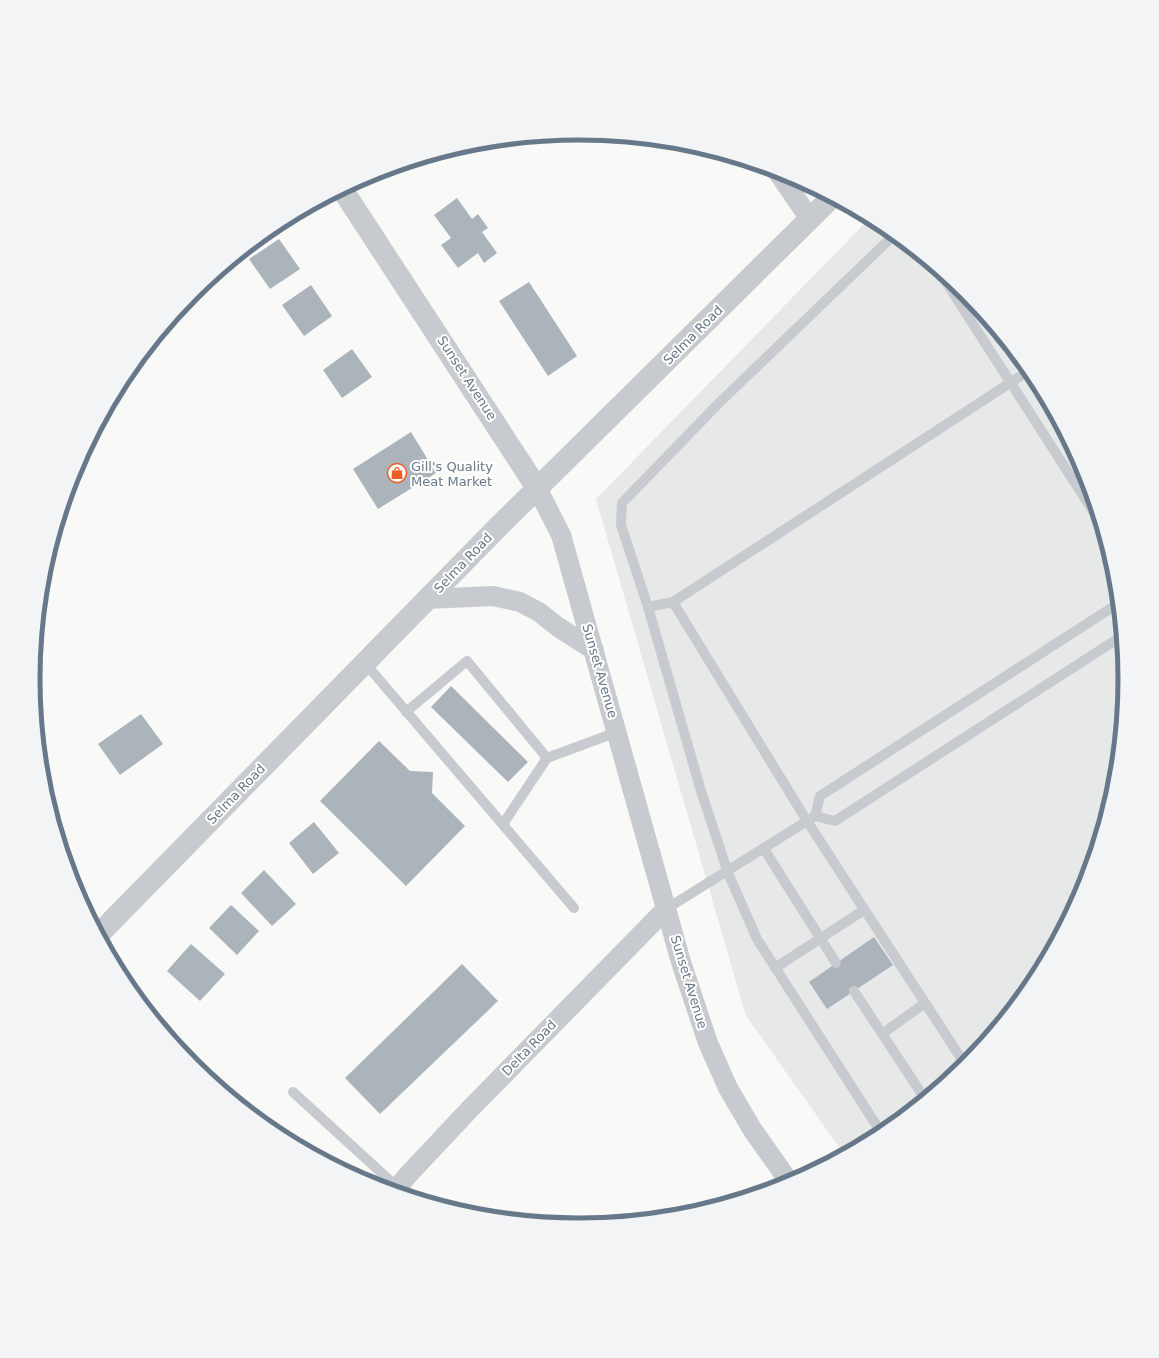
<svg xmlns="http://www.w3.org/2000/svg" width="1159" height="1358" font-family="'DejaVu Sans',sans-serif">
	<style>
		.built { fill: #e7e9e8 }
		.building { fill: #abb4bb }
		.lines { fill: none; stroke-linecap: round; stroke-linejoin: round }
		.service { stroke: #c7cbcf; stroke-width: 10 }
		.minor { stroke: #c7cbcf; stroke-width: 20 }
		.tertiary { stroke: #c7cbcf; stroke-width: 22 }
		.labels { text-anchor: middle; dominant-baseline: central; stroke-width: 4; stroke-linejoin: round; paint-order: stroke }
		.street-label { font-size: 13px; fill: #67788a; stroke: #fff }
		.poi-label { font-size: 13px; fill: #67788a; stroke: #fff; text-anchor: start }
		.rim { fill: none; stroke: #67788a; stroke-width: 5 }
	</style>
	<rect width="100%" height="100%" fill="#f9faf7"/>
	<path class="built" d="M870 218 883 225 966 293 1034 376 1084 470 1116 573 1126 679 1115 786 1084 888 1034 983 966 1066 883 1134 844 1154 746 1016 596 499Z"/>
	<path class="building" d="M457 198 472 219 478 214 488 228 482 232 497 253 484 263 478 253 458 268 441 245 451 238 434 215Z
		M279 239 300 269 270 289 249 259Z
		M529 282 577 356 548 376 499 301Z
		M311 285 332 316 304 336 282 305Z
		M352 349 372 377 342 398 323 370Z
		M411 432 436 473 378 509 353 469Z
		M451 686 528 762 508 782 431 707Z
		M141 714 163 744 120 775 98 744Z
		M379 741 410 771 433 772 432 793 465 826 406 886 320 801Z
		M314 822 339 853 313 874 289 843Z
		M264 870 296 904 272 926 241 893Z
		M231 905 259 931 237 955 209 928Z
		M874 937 893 965 827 1009 809 982Z
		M191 944 225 974 200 1001 167 971Z
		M462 964 498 1001 380 1114 345 1078Z
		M144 1005 171 1033 169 1036Z"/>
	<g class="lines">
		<path class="service" d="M939 271 1100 522
			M673 602 807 821 966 1066
			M648 607 673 602 1030 370
			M365 663 574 908
			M406 712 467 661 547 758 617 732
			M815 816 820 796 1119 603
			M503 824 547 758
			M764 849 836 963
			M666 909 815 816 835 821 1122 636
			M775 968 864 910
			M854 991 925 1099
			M882 1034 925 1003
			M293 1092 398 1188
			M882 1134 757 939 728 873 701 791 648 607 621 525 622 503 719 403 895 234"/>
		<path class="minor" d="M777 171 810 219
			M537 488 561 535 681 962 708 1043 728 1088 752 1129 790 1183
			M427 599 493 596 520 602 539 612 558 627 594 650
			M395 1191 407 1176 468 1111 666 909"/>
		<path class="tertiary" d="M342 189 537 488
			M99 934 499 526 832 197"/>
	</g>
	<defs>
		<g id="shop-ring" transform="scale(1)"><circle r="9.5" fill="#fff" stroke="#ee5d23" stroke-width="1.5"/><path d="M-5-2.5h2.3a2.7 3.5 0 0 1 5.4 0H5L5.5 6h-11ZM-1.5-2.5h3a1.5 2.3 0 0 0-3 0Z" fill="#ee5d23"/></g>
	</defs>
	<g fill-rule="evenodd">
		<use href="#shop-ring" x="397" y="473"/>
	</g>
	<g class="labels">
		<g class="street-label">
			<text transform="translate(693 335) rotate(-45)">Selma Road</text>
			<text transform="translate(467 378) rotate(57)">Sunset Avenue</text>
			<text transform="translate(463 563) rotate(-46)">Selma Road</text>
			<text transform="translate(600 671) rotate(74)">Sunset Avenue</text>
			<text transform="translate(236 794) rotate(-46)">Selma Road</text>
			<text transform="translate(689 982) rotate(73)">Sunset Avenue</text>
			<text transform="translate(529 1048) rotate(-46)">Delta Road</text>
		</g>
		<g class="poi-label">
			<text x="411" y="466">Gill's Quality<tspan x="411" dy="15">Meat Market</tspan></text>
		</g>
	</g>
	<path d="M0 0H1159V1358H0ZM40 679a539 539 0 1 1 1078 0a539 539 0 1 1-1078 0Z" fill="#f3f4f6" fill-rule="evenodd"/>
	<path class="rim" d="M40 679a539 539 0 1 1 1078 0a539 539 0 1 1-1078 0Z"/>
</svg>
